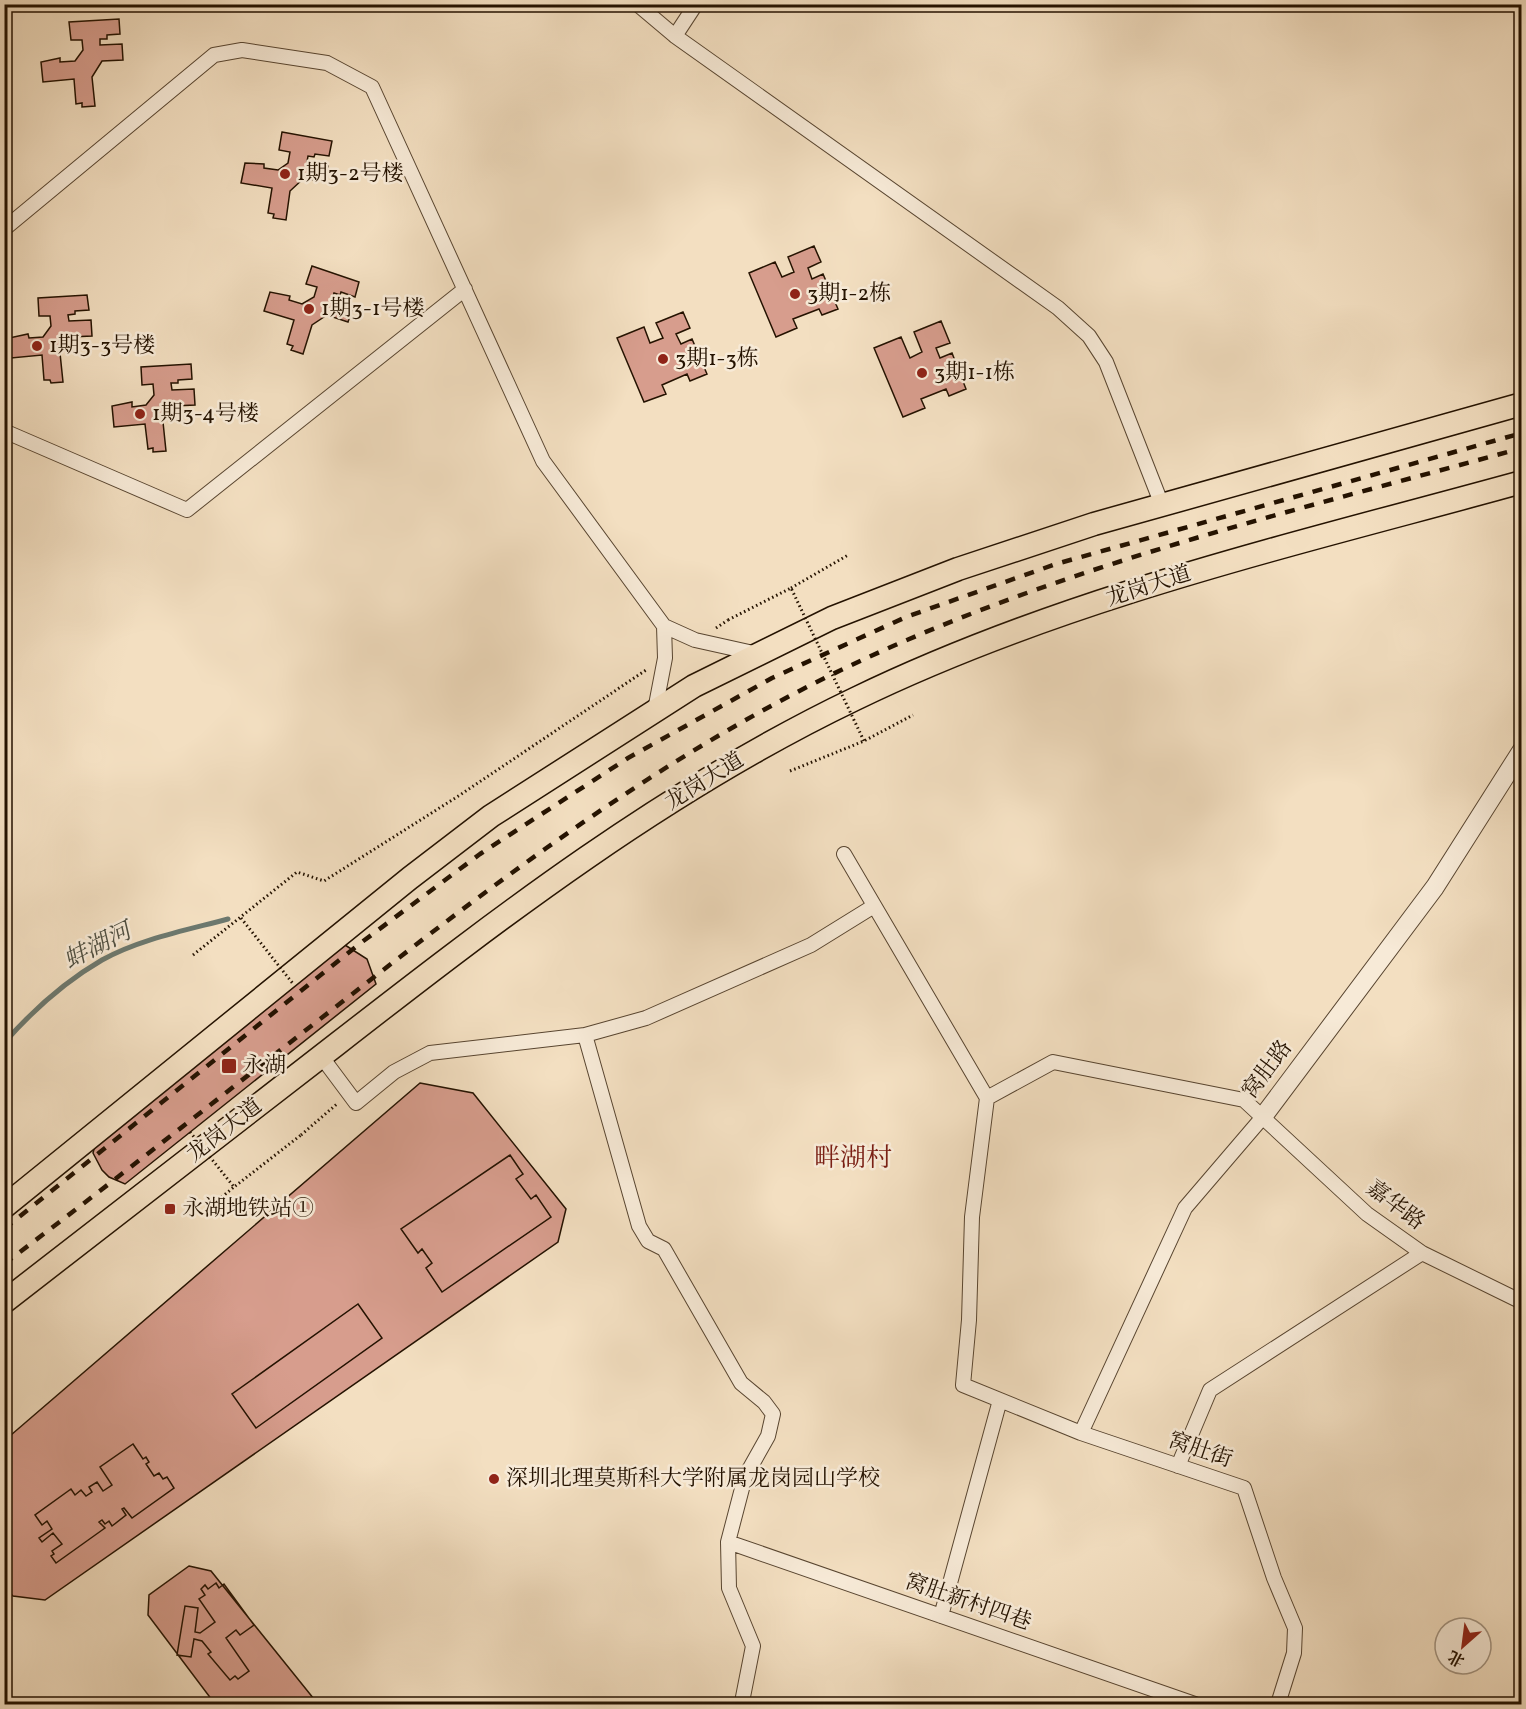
<svg xmlns="http://www.w3.org/2000/svg" width="1526" height="1709" font-family="Vollkorn,'Noto Serif SC',serif">
	<style>
		.lines { fill: none; stroke-linecap: round; stroke-linejoin: round }
		.stream { stroke: #6c786e; stroke-width: 5 }
		.building { fill: #d79d8d; stroke: #241200; stroke-width: 1.5 }
		.minor-casing { stroke: #584530; stroke-width: 16 }
		.tertiary-casing { stroke: #584530; stroke-width: 20 }
		.trunk-casing { stroke: #241200; stroke-width: 25 }
		.path { stroke: #241200; stroke-width: 3; stroke-dasharray: 1.5 3; stroke-linecap: butt }
		.minor { stroke: #f7ead7; stroke-width: 14 }
		.tertiary { stroke: #f7ead7; stroke-width: 18 }
		.trunk { stroke: #f3dfc1; stroke-width: 22 }
		.rail { stroke: #241200; stroke-width: 4.5; stroke-dasharray: 10 10; stroke-linecap: butt }
		.path-bridge { stroke: #241200; stroke-width: 3; stroke-dasharray: 1.5 3; stroke-linecap: butt }
		.poi-dot { fill: #8f2418; stroke: #f7ead7; stroke-width: 2 }
		.labels { text-anchor: middle; dominant-baseline: central; stroke-width: 5; stroke-linejoin: round; paint-order: stroke }
		.poi-label { font-size: 22px; fill: #241200; stroke: #f7ead7; text-anchor: start }
		.street-label { font-size: 22px; fill: #241200; stroke: #f7ead7 }
		.water-label { font-size: 24px; font-style: italic; fill: #4e4e40; stroke: #f7ead7 }
		.quarter-label { font-size: 26px; fill: #7a1f14; stroke: #f7ead7 }
	</style>
	<rect width="100%" height="100%" fill="#f3dfc1"/>
	<filter id="stains"><feTurbulence type="fractalNoise" baseFrequency=".00333" numOctaves="4"/><feColorMatrix values="0 0 0 0 .2 0 0 0 0 .09 0 0 0 0 .02 0 0 0 .5 -.17"/></filter>
	<radialGradient id="worn" r=".72"><stop offset=".6" stop-color="#630" stop-opacity="0"/><stop offset="1" stop-color="#630" stop-opacity=".3"/></radialGradient>
	<g class="lines">
		<path class="stream" d="M4 1043C33 1010 64 982 102 960 140 939 187 930 228 919"/>
	</g>
	<path class="building" d="M119 19 120 34 107 35V39H100V45L122 44 123 60 102 61 92 77 95 106 82 107V103L76 104 74 79 43 82 41 62 60 58V62L75 61 83 50 82 40H71L69 22Z
		M282 132 332 141 329 156 315 154 314 157 308 156 307 162 328 166 325 182 304 178 290 191 286 220 273 218 274 214 268 213 272 188 241 183 245 163 264 164V168L278 170 288 163 290 152 279 150Z
		M814 246 821 262 808 268 812 279 823 274 838 309 822 315 819 309 793 319 797 328 776 337 749 273 775 262 782 277 794 272 788 257Z
		M312 266 359 282 355 297 341 292 340 295 334 293 332 299 353 306 348 322 327 315 312 325 303 354 291 350 293 346 287 344 294 320 264 311 270 292 290 296 289 300 302 304 314 297 317 287 306 284Z
		M87 295 89 310 75 311V314L68 315 69 321 91 320 92 336 70 337 60 353 63 382 51 383 50 380H44L42 355 11 358 9 338 28 334 29 338 43 337 51 326 50 316H39L38 298Z
		M683 312 690 328 676 334 681 344 692 339 707 374 690 381 687 374 662 385 666 394 644 402 617 338 644 327 650 343 663 338 656 323Z
		M941 321 950 343 936 348 940 358 952 353 966 389 949 396 946 389 921 399 925 408 903 417 874 348 901 337 910 358 922 352 914 332Z
		M191 364 192 379 178 380V383H171L172 390 194 389 195 405 173 406 163 422 166 451 153 452V448L148 449 145 424 114 427 112 406 132 402V407L146 405 154 395 153 384 142 385 141 367Z
		M345 945 367 959 376 984 125 1184 109 1177 102 1170 93 1153 95 1145Z
		M420 1083 473 1093 566 1209 558 1242 45 1600 13 1596 4 1587V1441Z
		M510 1155 523 1174 516 1179 531 1199 536 1195 551 1217 442 1292 426 1268 432 1263 422 1249 418 1253 401 1229Z
		M358 1304 382 1338 256 1428 232 1394Z
		M133 1444 143 1459 146 1457 149 1462 146 1464 154 1476 159 1473 163 1479 167 1477 174 1488 132 1518 124 1508 122 1509 126 1515 112 1526 109 1521 105 1524 102 1520 99 1522 105 1528 56 1563 51 1556 54 1554 52 1551 62 1544 53 1533 42 1542 39 1538 52 1529 47 1521 42 1525 35 1515 71 1489 75 1495 81 1490 86 1496 92 1492 89 1487 97 1482 103 1491 112 1485 100 1467Z
		M189 1566 211 1571 318 1704H215L148 1615 149 1595Z
		M216 1583 219 1588 224 1584 254 1625 240 1635 236 1630 226 1638 249 1671 238 1679 235 1676 230 1680 208 1654 211 1652 202 1641 194 1639 191 1657 177 1655 185 1606 198 1608 195 1632 200 1633 215 1622 199 1599 205 1595 201 1589 205 1585 208 1589Z"/>
	<g class="lines">
		<g class="minor-casing">
			<path id="minor" d="M637 4 675 36 1058 308 1089 336 1106 362 1162 505
				M675 36 696 4
				M4 229 214 55 242 50 327 63 372 87 543 461 664 626
				M4 431 187 510 465 289
				M655 710 665 658 664 626 695 640 758 654
				M844 854 987 1098 972 1217 969 1320 963 1385 1081 1433 1244 1488 1274 1578 1295 1628 1294 1653 1278 1704
				M585 1035 639 1226 648 1241 664 1249 741 1383 764 1402 773 1414 768 1436 745 1477 728 1542 729 1588 753 1646 742 1702
				M321 1056 356 1103 394 1072 430 1053 585 1035 646 1018 811 945 874 906
				M987 1098 1053 1062 1244 1100 1367 1214 1422 1253 1522 1302
				M1081 1433 1185 1208 1262 1118
				M1178 1466 1210 1390 1422 1253
				M728 1542 1195 1704
				M941 1616 1000 1400"/>
		</g>
		<g class="tertiary-casing">
			<path id="tertiary" d="M1262 1118 1435 887 1522 750"/>
		</g>
		<g class="trunk-casing">
			<path id="trunk" d="M4 1207 410 878 491 816 694 686 832 618 958 569 1094 524 1522 404
				M4 1302C115 1216 226 1130 337 1044 500 917 667 789 855 699 1065 597 1297 544 1522 482"/>
		</g>
		<path class="path" d="M791 588 848 555
			M716 628 728 620
			M790 771 864 741 913 715
			M193 955 297 872 324 881 460 795 646 670
			M301 1135 338 1103
			M218 1200 234 1187"/>
		<use href="#minor" class="minor"/>
		<use href="#tertiary" class="tertiary"/>
		<use href="#trunk" class="trunk"/>
		<path class="rail" d="M4 1229 358 945 480 854 628 758 772 678 906 617 1056 564 1522 433
			M4 1264C121 1176 235 1085 351 995 488 888 630 781 784 699 1014 576 1273 517 1522 448"/>
		<path class="path-bridge" d="M728 620 791 588 864 741
			M241 918 294 985
			M190 1132 234 1187 301 1135"/>
	</g>
	<g class="poi-dot">
		<circle cx="285" cy="174" r="6"/>
		<circle cx="795" cy="294" r="6"/>
		<circle cx="309" cy="309" r="6"/>
		<circle cx="37" cy="346" r="6"/>
		<circle cx="663" cy="359" r="6"/>
		<circle cx="922" cy="373" r="6"/>
		<circle cx="140" cy="414" r="6"/>
		<rect x="221" y="1058" width="16" height="16" rx="3"/>
		<rect x="164" y="1203" width="12" height="12" rx="3"/>
		<circle cx="494" cy="1479" r="6"/>
	</g>
	<g class="labels">
		<g class="poi-label">
			<text x="297" y="174">1期3-2号楼</text>
			<text x="807" y="294">3期1-2栋</text>
			<text x="321" y="309">1期3-1号楼</text>
			<text x="49" y="346">1期3-3号楼</text>
			<text x="675" y="359">3期1-3栋</text>
			<text x="934" y="373">3期1-1栋</text>
			<text x="152" y="414">1期3-4号楼</text>
			<text x="242" y="1066">永湖</text>
			<text x="182" y="1209">永湖地铁站①</text>
			<text x="506" y="1479">深圳北理莫斯科大学附属龙岗园山学校</text>
		</g>
		<g class="street-label">
			<text transform="translate(1149 587) rotate(-18)">龙岗大道</text>
			<text transform="translate(705 782) rotate(-32)">龙岗大道</text>
			<text transform="translate(1268 1070) rotate(-53)">窝肚路</text>
			<text transform="translate(225 1131) rotate(-38)">龙岗大道</text>
			<text transform="translate(1395 1206) rotate(37)">嘉华路</text>
			<text transform="translate(1200 1451) rotate(19)">窝肚街</text>
			<text transform="translate(968 1603) rotate(19)">窝肚新村四巷</text>
		</g>
		<g class="water-label">
			<text transform="translate(98 947) rotate(-27)">蚌湖河</text>
		</g>
		<g class="quarter-label">
			<text x="853" y="1159">畔湖村</text>
		</g>
	</g>
	<rect width="1526" height="1709" fill="none" stroke="#f3dfc1" stroke-width="24"/>
	<rect x="6" y="6" width="1514" height="1697" fill="none" stroke="#241200" stroke-width="3"/>
	<rect x="12" y="12" width="1502" height="1685" fill="none" stroke="#241200" stroke-width="1.5"/>
	<g transform="translate(1463 1646) rotate(208)"><circle r="28" fill="#f7ead7" stroke="#a39481" stroke-width="1.5"/>
	<path d="M0-4.5L10 22L0 15L-10 22Z" fill="#8f2418"/>
	<text y="-9" font-size="16" font-weight="bold" text-anchor="middle" fill="#241200">北</text>
	</g>
	<rect width="100%" height="100%" filter="url(#stains)"/>
	<rect width="100%" height="100%" fill="url(#worn)"/>
</svg>
